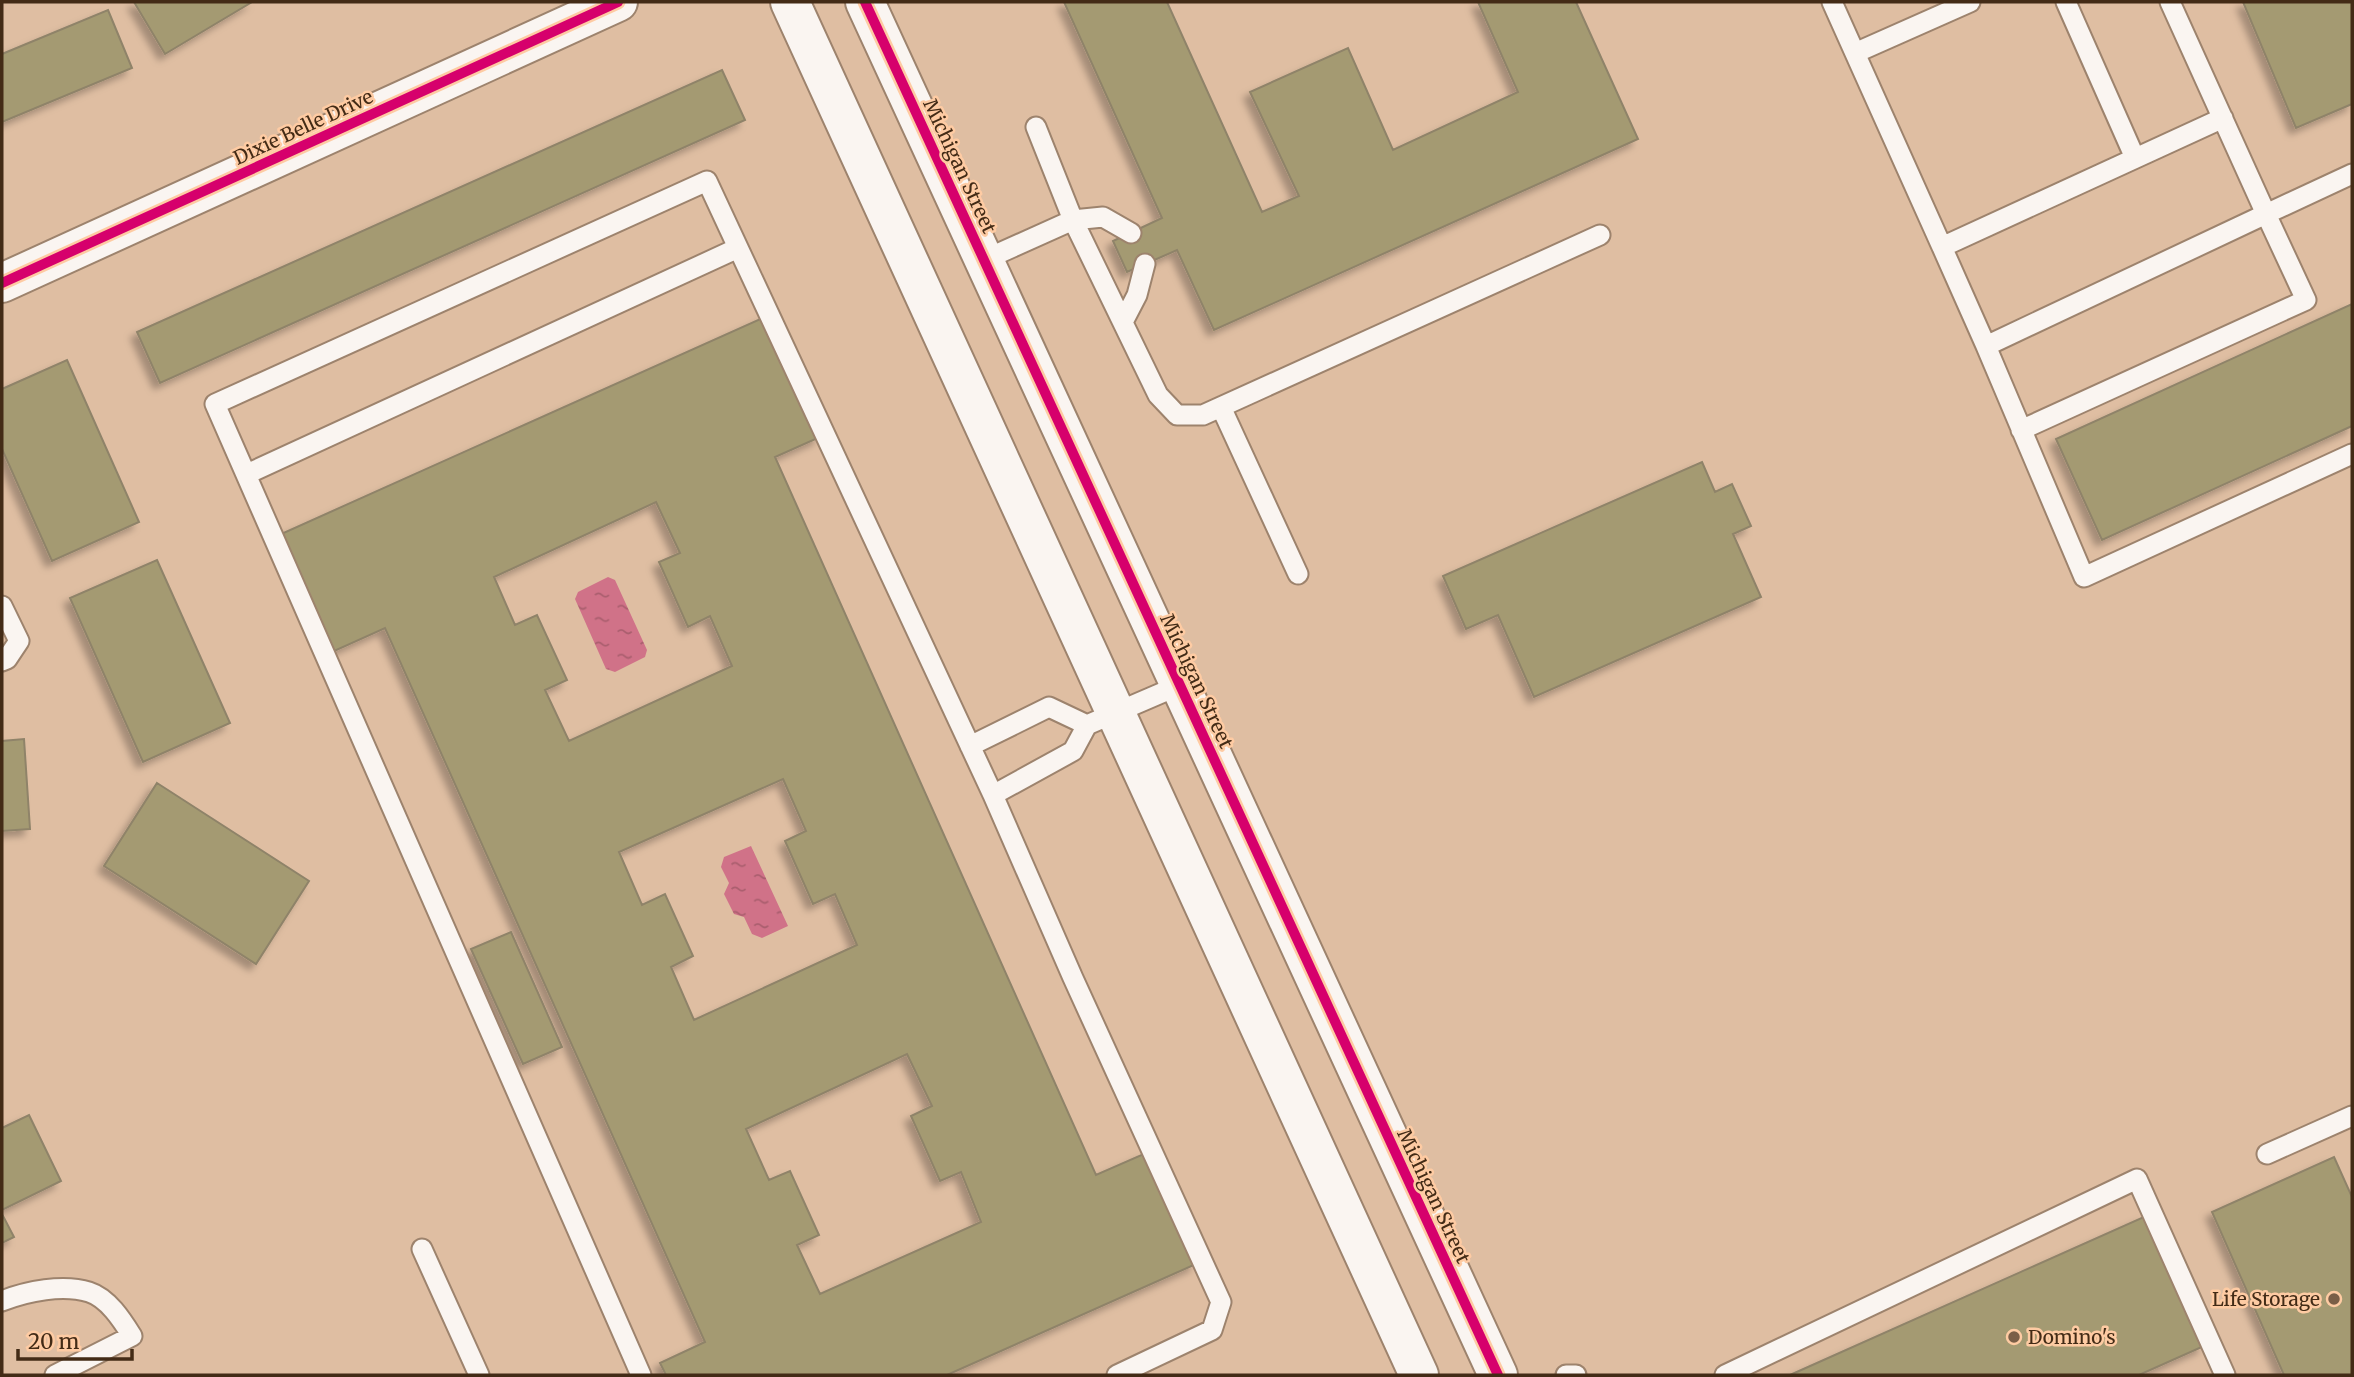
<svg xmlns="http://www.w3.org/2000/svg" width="2354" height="1377" font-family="Merriweather,serif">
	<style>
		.water { fill: url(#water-ripples) }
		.building { fill: #a49a72; stroke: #8f8369; stroke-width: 2; fill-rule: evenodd; filter: url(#shadow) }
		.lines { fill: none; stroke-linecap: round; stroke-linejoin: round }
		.service-casing { stroke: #9d836d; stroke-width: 23 }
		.tertiary-casing { stroke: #9d836d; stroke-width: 42 }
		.service { stroke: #faf5f1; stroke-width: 19 }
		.tertiary { stroke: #faf5f1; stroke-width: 38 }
		.cycleway-casing { stroke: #fecba3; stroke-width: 15 }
		.cycleway { stroke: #d6006c; stroke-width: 10 }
		.poi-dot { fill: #7a5e47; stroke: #fecba3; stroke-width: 2.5 }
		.labels { text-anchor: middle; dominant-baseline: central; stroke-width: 5; stroke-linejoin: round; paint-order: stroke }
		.street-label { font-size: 19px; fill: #432b16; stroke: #fecba3 }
		.poi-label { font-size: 19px; fill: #432b16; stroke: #fecba3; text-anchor: end }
	</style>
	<defs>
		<pattern id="water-ripples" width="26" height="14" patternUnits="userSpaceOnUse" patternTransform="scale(1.75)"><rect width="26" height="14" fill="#d07288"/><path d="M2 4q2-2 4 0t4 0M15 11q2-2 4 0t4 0" fill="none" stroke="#aa5e6e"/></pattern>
		<filter id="shadow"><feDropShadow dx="-6" dy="6" stdDeviation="3.5" flood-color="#0004"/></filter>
	</defs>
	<rect width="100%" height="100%" fill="#dfbea2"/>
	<path class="water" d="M608 577 615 580 647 650 645 657 615 672 606 669 575 599 578 592Z
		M751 846 788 926 762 938 752 934 744 917 734 914 724 894 729 883 721 867 724 857Z"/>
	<path class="building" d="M134 2H252L165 54Z
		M1064 2H1167L1262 212 1299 196 1250 92 1348 48 1393 150 1518 92 1478 2H1576L1638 139 1214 330 1177 250 1127 272 1113 241 1162 218Z
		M2243 2H2352V104L2296 128Z
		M108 10 132 68 2 122V54Z
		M722 70 745 120 160 383 137 332Z
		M2352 304V426L2102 540 2056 439Z
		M767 316 820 437 775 457 1096 1175 1146 1153 1196 1264 947 1375H666L660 1363 705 1342 385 628 332 652 279 535ZM656 502 680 553 659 562 688 627 710 616 732 666 569 741 545 690 567 680 537 615 515 625 494 577ZM783 779 806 831 785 841 813 904 835 894 857 945 694 1020 671 967 693 956 665 894 642 905 619 852ZM907 1054 932 1106 911 1116 940 1181 961 1172 981 1222 820 1294 797 1245 819 1235 790 1171 769 1180 746 1129Z
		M67 360 139 522 52 561 2 449V389Z
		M1702 462 1715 492 1732 484 1751 526 1733 534 1761 597 1534 697 1498 615 1466 629 1443 576Z
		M157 560 230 723 143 762 70 598Z
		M24 739 30 829 2 831V741Z
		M157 783 309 881 256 964 104 866Z
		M511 932 562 1047 523 1064 471 949Z
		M29 1115 61 1181 2 1210V1128Z
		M2334 1157 2352 1197V1375H2284L2212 1212Z
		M2 1214 14 1237 2 1243Z
		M2146 1216 2204 1346 2139 1375H1790Z"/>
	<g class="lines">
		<g class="service-casing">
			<path id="service" d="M1832 2 1942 247
				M2066 2 2135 158
				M2170 2 2266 214 1986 346 2084 577 2352 454
				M1855 53 1970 2
				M1036 127 1073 220 1103 217 1131 233
				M984 260 1073 220 1158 395 1177 415H1203L1600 235
				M1123 322 1137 295 1145 264
				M1986 346 1942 247 2223 118
				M1221 407 1298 574
				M2021 430 2306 300 2266 214 2352 174
				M247 474 738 248
				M2 606 19 641 7 659 2 661
				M970 746 1049 707 1087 725
				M993 795 1073 751 1087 725 1180 685
				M2267 1154 2352 1116
				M422 1249 479 1375
				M2 1301C27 1291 63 1284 89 1292 108 1298 122 1320 132 1336L55 1375
				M641 1375 215 404 707 181 993 795 1073 978 1221 1302 1212 1330 1117 1375
				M1566 1375H1576
				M1725 1375 2137 1179 2225 1375"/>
		</g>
		<g class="tertiary-casing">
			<path id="tertiary" d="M790 2 1419 1375
				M865 2 1498 1375
				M2 283 618 2"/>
		</g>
		<use href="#service" class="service"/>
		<use href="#tertiary" class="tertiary"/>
		<g class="cycleway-casing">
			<path id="cycleway" d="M865 2 1498 1375
				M2 283 618 2"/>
		</g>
		<use href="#cycleway" class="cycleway"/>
	</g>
	<g class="poi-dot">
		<circle cx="2334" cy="1299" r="7"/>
		<circle cx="2014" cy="1337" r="7"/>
	</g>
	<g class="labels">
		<g class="street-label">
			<text transform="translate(303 127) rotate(-25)">Dixie Belle Drive</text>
			<text transform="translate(960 166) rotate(65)">Michigan Street</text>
			<text transform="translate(1197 681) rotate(65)">Michigan Street</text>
			<text transform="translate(1434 1196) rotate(65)">Michigan Street</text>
		</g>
		<g class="poi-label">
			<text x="2320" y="1299">Life Storage</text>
			<text x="2028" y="1337" text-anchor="start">Domino's</text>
		</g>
	</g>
	<rect width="2354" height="1377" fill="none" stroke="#432b16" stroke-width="7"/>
	<path d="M18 1349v10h114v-10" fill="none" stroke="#432b16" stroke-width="3.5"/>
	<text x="28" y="1349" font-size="21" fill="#432b16" stroke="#fecba3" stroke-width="5" paint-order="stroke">20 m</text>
</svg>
